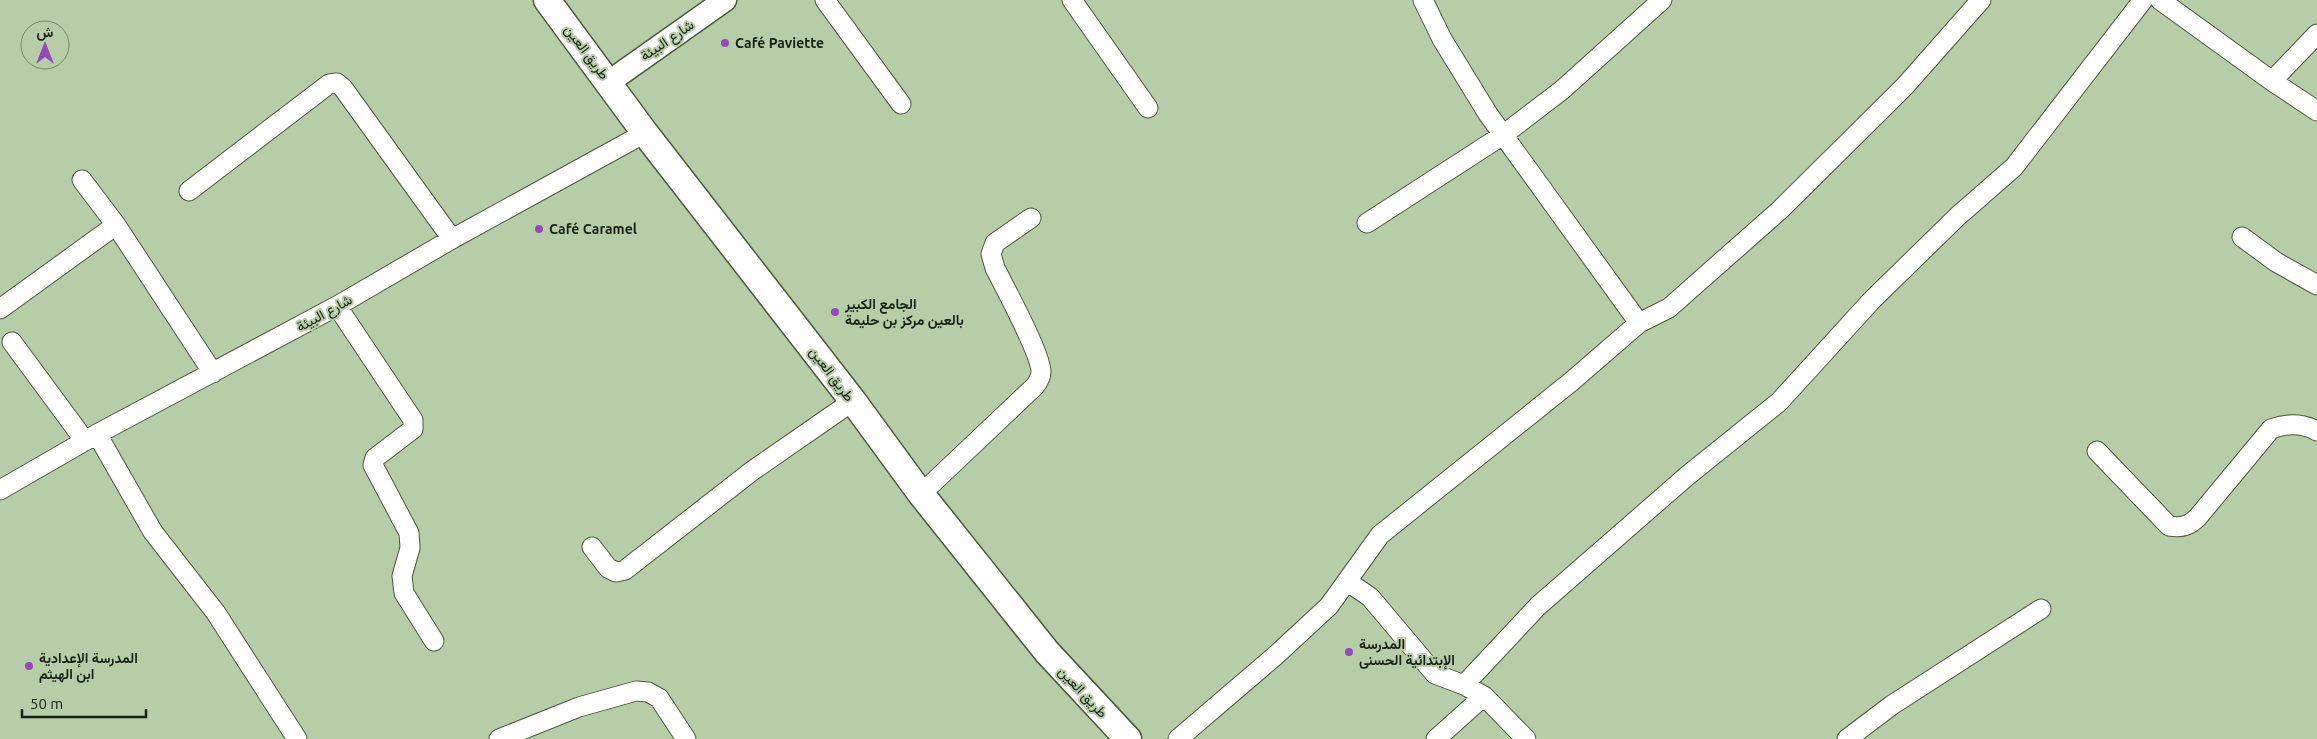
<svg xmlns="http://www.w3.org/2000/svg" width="2317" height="739" font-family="Ubuntu,Vazirmatn,sans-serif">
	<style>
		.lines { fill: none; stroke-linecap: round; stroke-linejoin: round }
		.minor-casing { stroke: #485c3b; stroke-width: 21 }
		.tertiary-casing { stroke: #485c3b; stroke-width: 25 }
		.secondary-casing { stroke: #485c3b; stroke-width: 29 }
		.minor { stroke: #fff; stroke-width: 19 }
		.tertiary { stroke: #fff; stroke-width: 22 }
		.secondary { stroke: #fff; stroke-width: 26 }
		.poi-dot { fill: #9548b9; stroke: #b6cda7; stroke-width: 2 }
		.labels { text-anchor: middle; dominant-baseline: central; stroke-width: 4; stroke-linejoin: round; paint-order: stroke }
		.street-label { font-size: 14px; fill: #182013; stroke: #b6cda7 }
		.poi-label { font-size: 14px; font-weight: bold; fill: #182013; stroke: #b6cda7; text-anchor: start }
	</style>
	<rect width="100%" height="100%" fill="#b6cda7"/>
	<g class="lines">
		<g class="minor-casing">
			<path id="minor" d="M825 0 901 104
				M1072 0 1148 108
				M1423 0 1442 39 1488 114 1639 323
				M2160 0 2272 81 2317 34
				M2272 81 2317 111
				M82 180 116 225 213 373
				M189 191 329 84 337 83 343 88 452 239
				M1367 223 1503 135 1562 90 1662 0
				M2242 237 2276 262 2317 285
				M337 306 413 420V429L375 458 373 465 409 533 410 548 402 576 404 593 434 641
				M0 309 116 225
				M12 342 85 441
				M97 434 153 532 216 613 297 739
				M2097 451 2169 526C2182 528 2189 526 2198 517L2271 429C2287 423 2302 423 2317 431
				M0 490 97 434 337 306 452 239 645 133
				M921 494 1035 386C1038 382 1041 377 1041 372 1041 354 1005 288 995 268L991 254 995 243 1031 218
				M592 547 608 568 616 572 625 570 752 471 853 401
				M1348 582 1370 597 1435 674 1464 685 1484 696 1526 739
				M1464 685 1538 606 1687 476 1779 402 1872 300 1958 216 2014 167 2143 0
				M499 739 579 707 636 691 648 692 659 698 686 739
				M1178 739 1275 656 1329 606 1380 535 1572 381 1639 323 1669 308 1781 209 1905 86 1981 0
				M1436 739 1484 696
				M1847 739 1892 705 2041 609"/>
		</g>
		<g class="tertiary-casing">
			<path id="tertiary" d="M609 82 725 0"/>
		</g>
		<g class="secondary-casing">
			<path id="secondary" d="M547 0 645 133 853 401 921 494 1047 652 1128 739"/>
		</g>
		<use href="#minor" class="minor"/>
		<use href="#tertiary" class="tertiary"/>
		<use href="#secondary" class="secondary"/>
	</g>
	<g class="poi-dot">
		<circle cx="725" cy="43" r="5"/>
		<circle cx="539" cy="229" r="5"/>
		<circle cx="835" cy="312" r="5"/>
		<circle cx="1349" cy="652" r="5"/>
		<circle cx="29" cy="666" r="5"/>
	</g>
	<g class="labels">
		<g class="street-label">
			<text transform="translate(667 40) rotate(-34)">شارع البيئة</text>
			<text transform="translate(587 52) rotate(53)">طريق العين</text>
			<text transform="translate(324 313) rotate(-29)">شارع البيئة</text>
			<text transform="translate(832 374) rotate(53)">طريق العين</text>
			<text transform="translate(1083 692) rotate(47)">طريق العين</text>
		</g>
		<g class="poi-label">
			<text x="735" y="43">Café Paviette</text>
			<text x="549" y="229">Café Caramel</text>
			<text x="845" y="304">الجامع الكبير<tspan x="845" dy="16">بالعين مركز بن حليمة</tspan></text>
			<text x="1359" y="644">المدرسة<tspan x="1359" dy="16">الإبتدائية الحسنى</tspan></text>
			<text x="39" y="658">المدرسة الإعدادية<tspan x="39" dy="16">ابن الهيثم</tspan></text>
		</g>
	</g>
	<g transform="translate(45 45)"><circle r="24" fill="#b6cda7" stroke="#77886c"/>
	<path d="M0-4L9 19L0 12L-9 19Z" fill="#9548b9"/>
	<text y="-8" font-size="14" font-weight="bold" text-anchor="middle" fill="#182013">ش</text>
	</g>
	<path d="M22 709v8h124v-8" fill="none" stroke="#182013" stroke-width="2.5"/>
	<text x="30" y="709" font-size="15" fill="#182013" stroke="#b6cda7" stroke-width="4" paint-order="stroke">50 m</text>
</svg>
